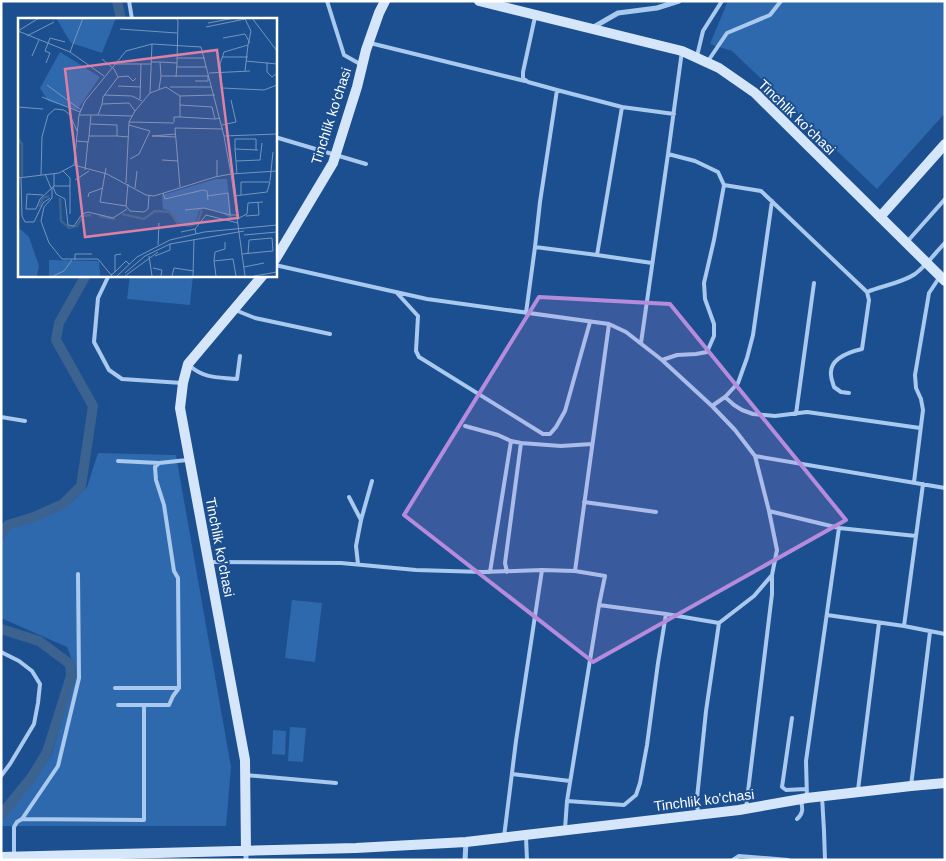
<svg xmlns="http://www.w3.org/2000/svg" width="946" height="861" font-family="Helvetica,sans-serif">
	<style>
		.pitch { fill: #2e69ad }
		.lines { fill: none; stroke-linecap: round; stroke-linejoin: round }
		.canal { stroke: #3c6290; stroke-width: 10 }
		.lane { stroke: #a9c9ee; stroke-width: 4 }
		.street { stroke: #a9c9ee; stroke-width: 5 }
		.secondary { stroke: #d6e6fa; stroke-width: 10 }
		.marked { fill: #b68bdc; fill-opacity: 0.2; stroke: #b68bdc; stroke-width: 4; stroke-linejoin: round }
		.labels { text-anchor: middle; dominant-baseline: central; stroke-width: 4; stroke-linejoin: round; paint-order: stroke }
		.street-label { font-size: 14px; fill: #fff; stroke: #1b4f8f }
		.inset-river { fill: none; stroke: #3c6290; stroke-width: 2.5 }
		.inset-road { fill: none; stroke: #7695bc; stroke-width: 1 }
		.view { fill: #dd80a5; fill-opacity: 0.15; stroke: #dd80a5; stroke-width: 2.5 }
		.inset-edge { fill: none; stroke: #fff; stroke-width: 2.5 }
	</style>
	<rect width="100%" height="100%" fill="#1b4f8f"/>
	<path class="pitch" d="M728 1H945V113L877 189 732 51 710 44Z
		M130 275H193L190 305 127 299Z
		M98 453 176 455 231 767 226 826H1V821L52 754 76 671 67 647 1 618V542L8 529 25 523 70 504 87 487Z
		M292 600 322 603 315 662 285 658Z
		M290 727 306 728 303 762 288 761Z
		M273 730 286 731 285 755 272 754Z"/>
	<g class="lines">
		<path class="canal" d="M117 1 121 19
			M1 533 8 525 34 517 63 504 81 486 93 406 56 340 59 323 86 275
			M1 629 39 641 70 664 71 676 47 752 31 778 1 815"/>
		<path class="lane" d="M129 1 132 19
			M327 1 344 55 360 64
			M370 43 525 81
			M697 56 703 31 722 1
			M708 61 727 33 770 15 781 1
			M557 90 622 107 674 114
			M275 137 366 164
			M724 185 761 191 867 292C881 286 902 283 915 274 926 266 935 253 945 243
			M906 243 945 199
			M535 247 540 202 557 90 528 82 523 78V72L535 17
			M597 255 652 263
			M275 265 427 299 609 324 626 332 662 360 712 406 735 430 755 456 769 511 777 550 772 575 754 596 719 623 666 614
			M109 275 98 298 94 342 109 370 122 379 182 383
			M397 293 418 316 416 351 419 357 543 434H550L556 427 565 411 590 322
			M235 310 255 318 330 334
			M526 313 535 247 597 255 622 107
			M641 343 668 154
			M662 360 677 355 696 354 707 352 714 336V324L705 299 704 283 714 240 724 185 718 172 695 161 668 154 682 51
			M190 366C205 379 218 377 237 379L240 356
			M849 393 841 392 834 387C833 383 831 379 831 375 829 358 849 352 862 349L869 300 867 292
			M725 397 734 405 742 410 753 414 775 416 807 412 920 428
			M712 406 725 397 738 383 747 358 753 335 772 201
			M796 414 814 283
			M1 417 25 421
			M465 426 498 435 511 441
			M521 443 561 446 592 444
			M755 456 945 488
			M118 461 159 463
			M914 482 923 410 921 399 916 388 915 375 929 293 939 278
			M349 497 361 520
			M584 502 656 512
			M769 511 839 528 806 761 807 798
			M839 528 916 536 923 484
			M209 562 341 563 416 570 483 572 542 570 516 741 504 837
			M358 564 356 546 361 520 372 481
			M542 570 575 571 609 324
			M490 572 511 441 521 443 505 563 507 572
			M827 615 904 626 916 536
			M904 626 945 634
			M1 652 19 661 32 671 40 684 38 703 34 724 10 764 1 776
			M115 688H179
			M118 705H169L173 696 179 688 178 578 174 571 164 505 156 480 155 467 159 463 187 460
			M792 718 782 787 786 790 806 789
			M512 774 570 781
			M245 775 336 783
			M911 786 930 632
			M858 790 879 623
			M822 796 824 831 825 860
			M567 801 599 605
			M746 808 772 594V575
			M698 815 697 798 706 711 719 623
			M22 819 58 766 79 678 78 574
			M797 819C803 814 803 809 801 801
			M565 829 567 801 624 805 636 795 640 783 647 745 658 663 666 614 599 605 605 576 575 571
			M526 837 527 860
			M14 855V827L17 822 22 819 144 820V705
			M733 860 739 856 788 860"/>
		<path class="street" d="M592 28 618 13 657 8 679 1
			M246 860V851
			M465 860 466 842"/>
		<path class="secondary" d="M479 1 682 51 719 68 755 93 945 281
			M880 217 945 144
			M275 260 333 163 357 87 366 50 379 13 385 1
			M246 851 245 760 180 408 183 383 188 364 263 275
			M1 857 356 848 466 842 739 810 807 798 911 786 945 783"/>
	</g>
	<path class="marked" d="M539 297 670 304 846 520 593 662 404 515Z"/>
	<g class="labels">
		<g class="street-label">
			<text transform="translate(331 116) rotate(-72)">Tinchlik ko'chasi</text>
			<text transform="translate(797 117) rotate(44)">Tinchlik ko'chasi</text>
			<text transform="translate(220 547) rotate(79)">Tinchlik ko'chasi</text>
			<text transform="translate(704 800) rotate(-7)">Tinchlik ko'chasi</text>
		</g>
	</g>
	<g transform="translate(18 18)">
		<rect width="259" height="259" fill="#1b4f8f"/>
		<path d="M31 242 81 243 82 258H31Z" fill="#2e69ad"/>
		<path d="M38 0H98L84 35 53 25ZM42 34 82 59 59 92 30 83 22 70ZM198 161H209L214 201 200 193 185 191 181 193 177 206 167 208 161 206 152 193 145 191 144 177ZM0 209 11 219 21 248 19 258H0Z" fill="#2e69ad"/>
		<path class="inset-river" d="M0 121 4 126V160M42 180 43 203 51 210 59 208 65 198 73 197M21 189 25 180 31 178M104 196 126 201 137 193 152 194 160 206 173 208 179 205 184 192M81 198 97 201"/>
		<path class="inset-road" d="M158 0 160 3 159 45M234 0 259 33M190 5 217 0M188 9 227 1 233 13 230 27 206 34 202 46 204 70 246 72 259 67M102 11 159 15M0 13 52 34 86 58M0 13 21 0M9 18 36 4M205 20 227 16 232 25M52 34 65 0M14 38 21 22M204 39H230M159 40H187M84 41 96 51 100 59 85 79 84 86M228 43 259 46M133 44H142L143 58M142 44 159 45 158 59M249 44V54L254 59 259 55M28 45 32 35 27 33 32 20 47 24M96 46H133M159 49H189M227 53 230 27M191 55 232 53M100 59 110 58 115 63 118 60M177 63H190V58M29 67 63 92M100 68 123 69M152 69H194M141 71 143 58H191M132 75 134 26M86 77 114 78 124 83M162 78 197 77M24 79 62 94M122 81 123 46M0 89 25 91M61 97H80L84 86 111 85 117 93M80 97 114 98M162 99 197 101M111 104 156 105M156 104V99H162V87L194 89 197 101 202 100M73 106 99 107V118L111 119M111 107 132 113 121 136 112 141M204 107 218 104 213 82M158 116 134 118 158 119M71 118 73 97M206 118 259 116M58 123 70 124 71 118H99M217 131V121H238V132M144 142 160 143M199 142V158M218 143 217 131 240 132M88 150 82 184 108 188M67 152 70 123M45 153 52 160V196M27 156 33 170M219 156 218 143 242 142 244 125M23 157 24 119 30 97 37 91 46 92 52 97 59 113M0 160 41 155 56 147M3 160 4 198 7 204H16L25 185 32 180M57 162 71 153M252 163 255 134M108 165 111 104 117 93 132 75 148 69 162 78V87M110 166 108 188 112 193 126 194 130 191 131 178M36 168H52M34 169V180L26 189 23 203 31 225 44 241H80L94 258M35 169 38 176 47 181 50 207 56 208 64 196 70 194 95 200 109 191M162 169 157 110 205 111M117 170 119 153M145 175 147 181 185 172 189 173 190 182M25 177 9 176 8 191H18L22 181 36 168V156M189 178 210 175 212 197H219M216 178 249 174 252 164H223V177M70 179 71 175 85 170M167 192 186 190 212 197M228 198 241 197 240 184M219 201 229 196 230 185 245 184M177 211 188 197 220 205M163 214 177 211 178 216M226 217 259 214M140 227 141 205M224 236 244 234 255 233 254 220 231 222 230 236M131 238 134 258M137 238 152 232V226M57 242V236H74M196 243 197 234 207 231V224M226 249 246 245M135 250 144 252 143 258M97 254 108 243 111 246M107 255 127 238 152 226 226 213M93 257 97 254V237L103 236M35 258 46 253 54 242M99 258 119 239 152 222 186 214 259 207M107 258 140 234M154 258 156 250 176 253M175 258 176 221M198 258 196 243 215 241 218 258M227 258 213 156 206 118 183 29 134 26 108 33 67 83 61 97 56 147 89 156 128 177 136 178 197 159 213 156 259 153M236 258 259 254"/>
		<path class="view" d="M199 32 220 200 67 219 47 51Z"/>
		<rect width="259" height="259" class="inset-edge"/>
	</g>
	<rect width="946" height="861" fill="none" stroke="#ffffff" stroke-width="5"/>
</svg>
